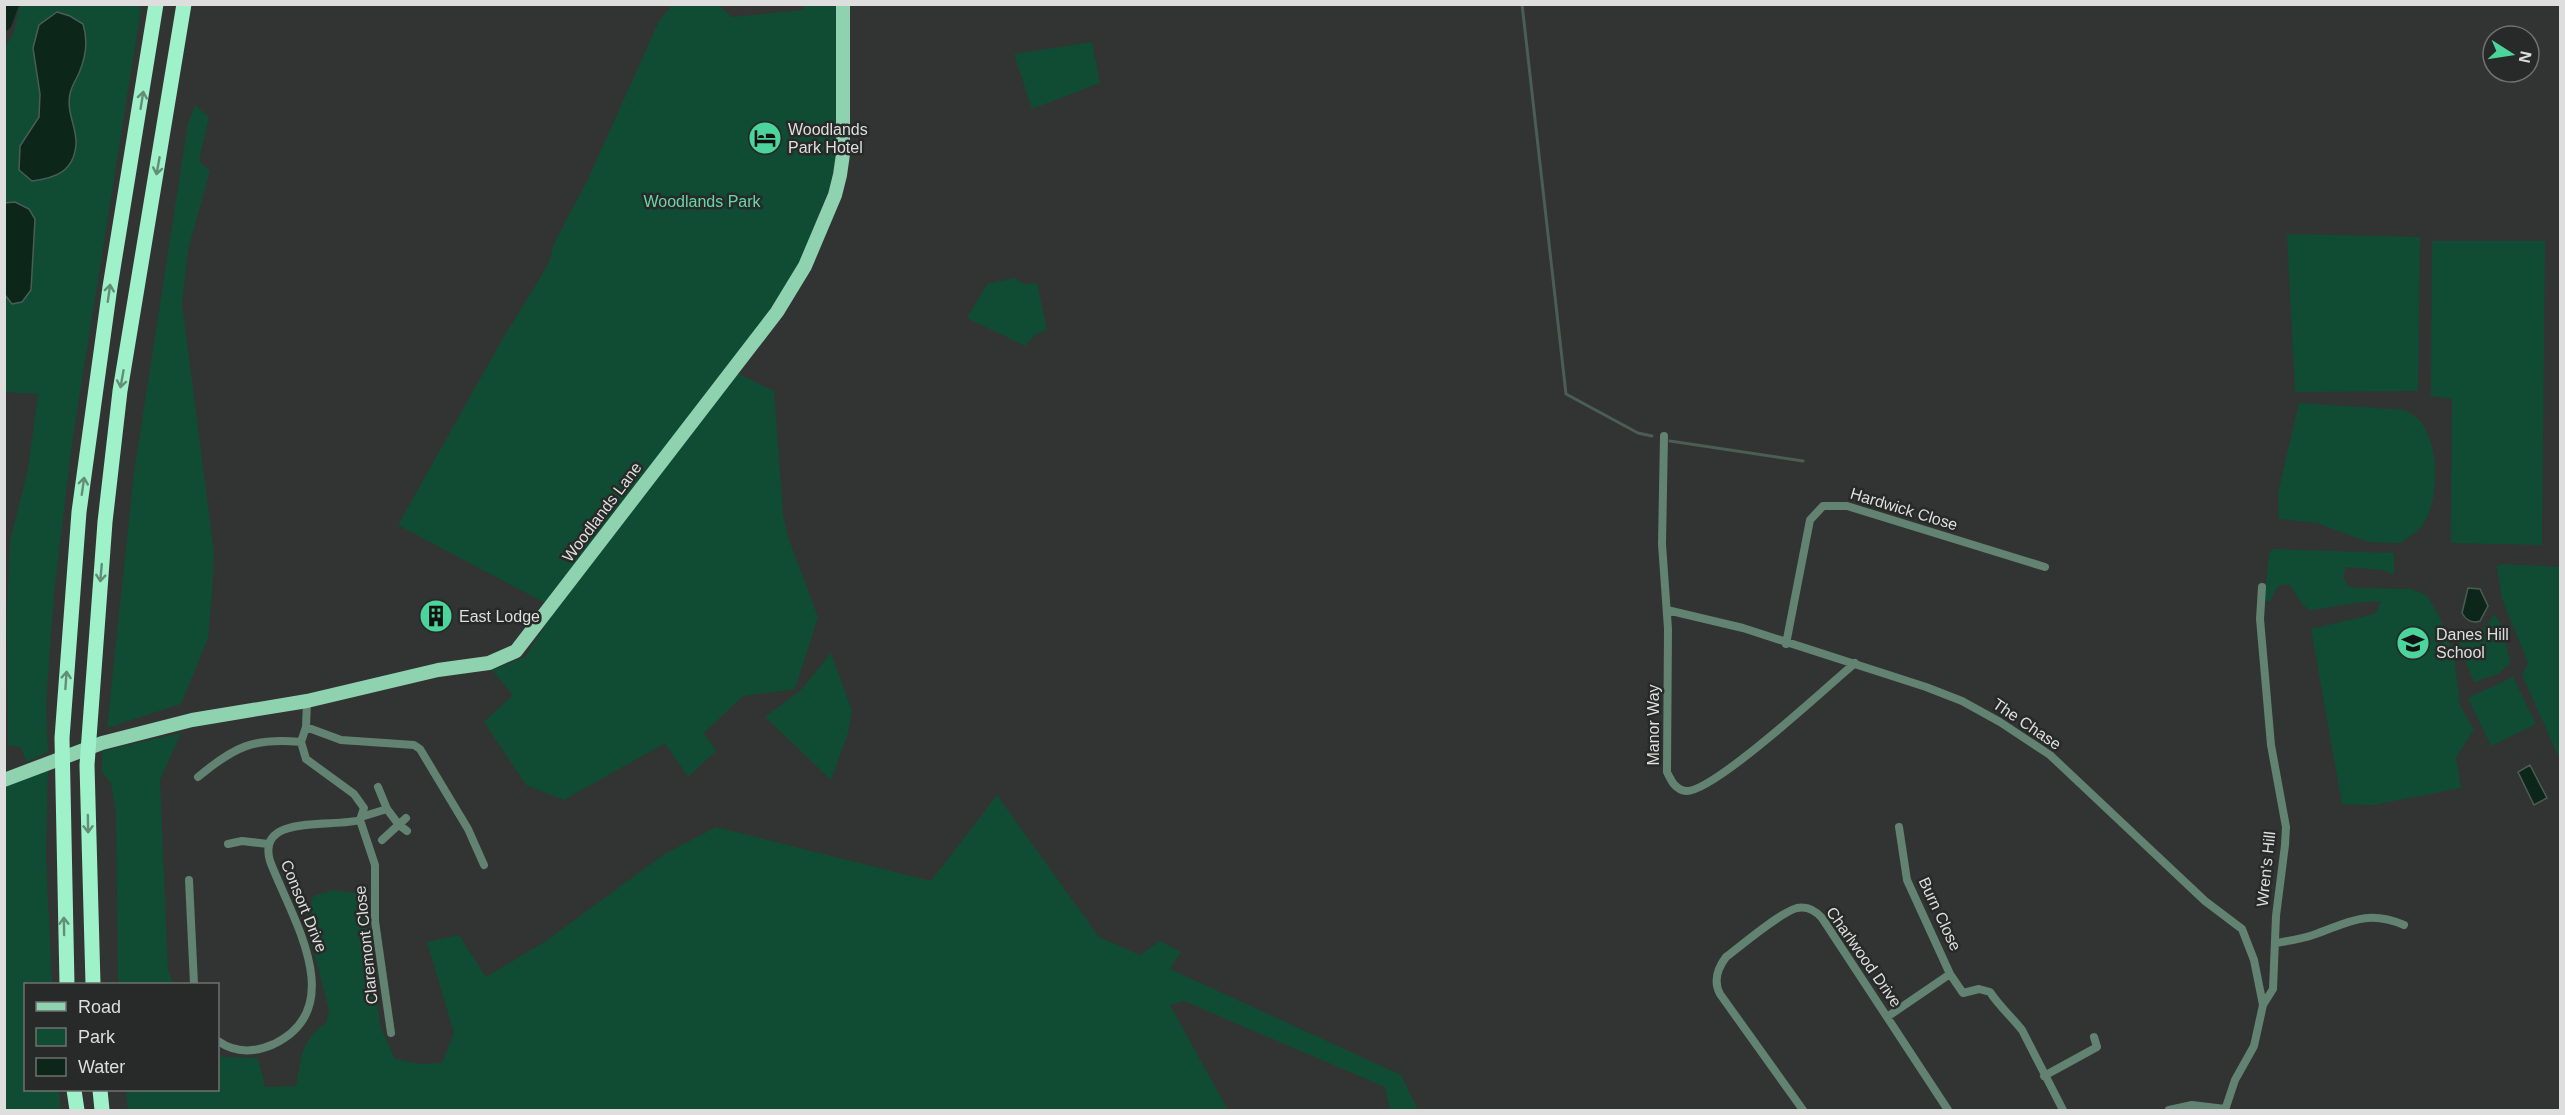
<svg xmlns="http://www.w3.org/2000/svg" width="2565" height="1115" font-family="Helvetica,sans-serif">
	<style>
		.green { fill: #104c34 }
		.water { fill: #0c261a; stroke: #4b5d54; stroke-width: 1.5 }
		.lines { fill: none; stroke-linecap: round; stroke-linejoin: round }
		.stream { stroke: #4b5d54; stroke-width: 3 }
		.river { stroke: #0c261a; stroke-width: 16 }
		.street { stroke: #628272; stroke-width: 8 }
		.primary { stroke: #8ed2b0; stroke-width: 14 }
		.highway { stroke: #9ef1c8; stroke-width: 15 }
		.oneway { stroke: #628e78 }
		.labels { text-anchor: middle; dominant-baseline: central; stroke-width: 5; stroke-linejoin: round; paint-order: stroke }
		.poi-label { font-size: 16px; fill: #dddedd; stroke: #272a28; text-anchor: start }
		.park-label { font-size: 16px; fill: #65d7a4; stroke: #272a28 }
		.street-label { font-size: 16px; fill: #dddedd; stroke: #272a28 }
	</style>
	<rect width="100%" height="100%" fill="#313432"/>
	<path class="green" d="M20 5H139L138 9H141L72 443 54 593 46 705 48 752 26 762 21 747 8 745 7 619 10 541 28 469 38 394 5 392V48L14 31Z
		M672 5H718L732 17 804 10V5H836L838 84 836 159 830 186 802 257 766 317 547 604 398 525 503 338 548 265 554 244 589 177 659 21Z
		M1092 42 1100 83 1032 109 1014 54Z
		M195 105 209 117 199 161 210 171 188 250 182 303 214 553 212 593 208 638 181 704 107 728 134 472 188 123Z
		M2287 234 2420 237 2418 391 2295 392Z
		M2432 241H2545L2542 545 2451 543 2452 399 2431 396Z
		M1015 278 1024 284 1037 283 1047 330 1036 334 1025 346 967 318 987 284Z
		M737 373 774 391 783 514 788 537 818 617 795 689 743 696 704 733 716 751 688 777 665 743 564 800 526 785 484 722 513 695 492 670 525 657 554 612Z
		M2299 403 2405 410C2411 414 2419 418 2423 425 2439 450 2439 495 2425 521 2421 530 2409 537 2401 543L2368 542 2317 523 2279 519 2278 493Z
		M2272 549 2394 553V575L2383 570 2346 567 2343 577 2348 586 2355 588 2412 589 2427 596 2438 614 2454 656 2460 705 2474 730 2456 757 2461 788 2373 805 2342 804 2311 629 2375 614 2381 602C2366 599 2328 608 2310 610L2304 606 2289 584 2278 586 2270 601H2264L2269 555Z
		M2502 564 2560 567V760L2522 675 2528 663 2502 599 2497 567Z
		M2494 614 2502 625 2510 663 2498 674 2474 682 2458 642C2475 637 2486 630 2494 614Z
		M831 653 852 711 848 733 831 780 765 717 801 690Z
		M2513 677 2536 724 2491 746 2468 698Z
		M181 733 160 780 168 970 173 984H118L116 812 111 783 102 772V751Z
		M48 770 46 856 52 984H26V1090H59L61 1110H5L4 787Z
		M997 795 1099 937 1140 955 1160 941 1181 952 1170 969 1401 1075 1418 1110H1390L1385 1087 1184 1001 1170 1005 1228 1110H128L126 1090H218V1054L223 1057 258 1058 265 1087 296 1086C302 1057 300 1041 326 1023L329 1010 307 925 313 896 333 890 361 894 381 1028 395 1059 421 1064 442 1063 454 1033 427 942 459 935 486 977 546 941 663 855 716 827 931 881Z"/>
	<path class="water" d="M57 12 70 16 83 24C88 40 86 57 79 73 76 80 71 87 70 94 66 112 77 128 76 144 74 172 55 178 32 181L19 170 20 146 39 117 40 94 33 48 39 25Z
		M15 202 29 209 35 219 31 290 22 302 12 304 5 295 4 203Z
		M2468 588 2480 589 2488 606 2480 621C2472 624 2466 620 2462 613Z
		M2530 765 2547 798 2534 805 2518 772Z"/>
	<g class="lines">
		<path class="stream" d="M1522 4 1566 394 1638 433 1652 436
			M1670 441 1803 461"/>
		<path class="river" d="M4 23 11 4"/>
		<path class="street" d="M1664 436 1662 544 1668 629 1667 772C1671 780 1675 790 1686 791 1713 793 1829 685 1855 663
			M1667 610 1743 628 1926 687 1962 701 2000 722 2050 755 2205 901 2242 929 2254 960 2263 1005
			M1786 644 1810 520 1823 506H1847L2045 567
			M306 727 341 740 414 745 420 749 468 829 484 865
			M198 777C234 747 254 737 301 742
			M387 809 399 825 407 831
			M361 817 387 809 378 787
			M360 820 375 865V921L391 1033
			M382 840 406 818
			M228 844 242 841 268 844
			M189 880 194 984
			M2276 943C2288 941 2301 939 2313 935 2348 923 2366 909 2404 925
			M1950 974 1963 993 1979 989 1990 992C1999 1006 2011 1016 2022 1030L2063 1110
			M1887 1017 1950 974 1907 880 1899 827
			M218 1041C235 1053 254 1053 274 1044 351 1007 290 915 270 861 256 813 334 828 360 820L364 808 354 794 306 759 301 742 306 727 307 701
			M2044 1076 2097 1047 2094 1037
			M1803 1110 1720 994C1713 981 1717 969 1726 957 1742 945 1779 913 1797 908 1807 906 1815 910 1822 918L1948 1110
			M2169 1110 2192 1105 2225 1109
			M2225 1110 2235 1080 2254 1046 2263 1005 2273 989 2276 916 2285 845 2286 827 2271 745 2260 619 2262 587"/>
		<path class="primary" d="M4 780 102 743 192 720 307 701 438 670 489 663 516 651 777 312 805 266 835 195 840 175 843 154V4"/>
		<path class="highway" d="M67 984 62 738 79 512 110 287 156 4
			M93 984 87 765 105 522 120 391 184 4
			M74 1090 77 1110
			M100 1090 102 1110"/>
	</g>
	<defs><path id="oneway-shaft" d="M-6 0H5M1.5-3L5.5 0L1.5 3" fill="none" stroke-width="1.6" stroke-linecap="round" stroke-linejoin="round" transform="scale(1.5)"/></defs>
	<g class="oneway">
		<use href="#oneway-shaft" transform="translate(142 100) rotate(-81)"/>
		<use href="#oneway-shaft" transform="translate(158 166) rotate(100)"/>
		<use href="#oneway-shaft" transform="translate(109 293) rotate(-82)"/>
		<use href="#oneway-shaft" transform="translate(122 379) rotate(100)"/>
		<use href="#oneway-shaft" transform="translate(83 486) rotate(-82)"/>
		<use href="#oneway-shaft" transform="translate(101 573) rotate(95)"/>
		<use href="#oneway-shaft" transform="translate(66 680) rotate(-86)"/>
		<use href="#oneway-shaft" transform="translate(88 824) rotate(89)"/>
		<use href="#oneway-shaft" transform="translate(64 926) rotate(-91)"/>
	</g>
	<defs>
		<g id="hotel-disc" transform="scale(1.725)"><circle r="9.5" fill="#4bd49b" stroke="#272a28"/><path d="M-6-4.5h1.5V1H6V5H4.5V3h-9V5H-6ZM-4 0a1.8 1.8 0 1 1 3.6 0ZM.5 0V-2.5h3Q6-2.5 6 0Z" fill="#111"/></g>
		<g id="building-disc" transform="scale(1.725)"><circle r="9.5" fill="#4bd49b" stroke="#272a28"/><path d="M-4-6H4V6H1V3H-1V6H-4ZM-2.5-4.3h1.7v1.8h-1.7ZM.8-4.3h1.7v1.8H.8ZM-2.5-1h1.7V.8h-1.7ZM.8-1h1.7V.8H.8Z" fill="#111"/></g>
		<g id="school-disc" transform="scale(1.725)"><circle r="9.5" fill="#4bd49b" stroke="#272a28"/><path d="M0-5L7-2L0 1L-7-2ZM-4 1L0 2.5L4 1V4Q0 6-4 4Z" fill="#111"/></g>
	</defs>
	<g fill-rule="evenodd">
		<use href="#hotel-disc" x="765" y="138"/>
		<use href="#building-disc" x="436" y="616"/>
		<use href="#school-disc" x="2413" y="643"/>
	</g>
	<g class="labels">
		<g class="poi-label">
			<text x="788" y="129">Woodlands<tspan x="788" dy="18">Park Hotel</tspan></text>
			<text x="459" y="616">East Lodge</text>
			<text x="2436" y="634">Danes Hill<tspan x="2436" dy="18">School</tspan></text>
		</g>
		<g class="park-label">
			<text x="702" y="201">Woodlands Park</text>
		</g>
		<g class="street-label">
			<text transform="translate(1904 509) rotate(17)">Hardwick Close</text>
			<text transform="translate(602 512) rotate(-53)">Woodlands Lane</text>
			<text transform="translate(2027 724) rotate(34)">The Chase</text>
			<text transform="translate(1653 725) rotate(-90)">Manor Way</text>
			<text transform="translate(2266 869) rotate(-84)">Wren's Hill</text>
			<text transform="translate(304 906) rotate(68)">Consort Drive</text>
			<text transform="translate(1940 914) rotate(65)">Burn Close</text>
			<text transform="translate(366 945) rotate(-96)">Claremont Close</text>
			<text transform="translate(1864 957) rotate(55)">Charlwood Drive</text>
		</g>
	</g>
	<rect width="2565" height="1115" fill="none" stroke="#dddedd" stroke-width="12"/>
	<rect x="24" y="983" width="195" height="108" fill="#272a28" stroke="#707270" stroke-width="1.5"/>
	<rect x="36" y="1002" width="30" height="9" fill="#8ed2b0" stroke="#707270" stroke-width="1.5"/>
	<text x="78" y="1013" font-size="18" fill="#dddedd">Road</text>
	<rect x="36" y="1028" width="30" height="18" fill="#104c34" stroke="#707270" stroke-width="1.5"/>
	<text x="78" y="1043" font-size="18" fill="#dddedd">Park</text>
	<rect x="36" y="1058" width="30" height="18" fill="#0c261a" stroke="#707270" stroke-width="1.5"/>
	<text x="78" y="1073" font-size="18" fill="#dddedd">Water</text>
	<g transform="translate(2511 54) rotate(102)"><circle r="28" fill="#272a28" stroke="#707270" stroke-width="1.5"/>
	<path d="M0-4.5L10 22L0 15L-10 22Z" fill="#4bd49b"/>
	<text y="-9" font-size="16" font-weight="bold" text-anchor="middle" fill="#dddedd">N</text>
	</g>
</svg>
